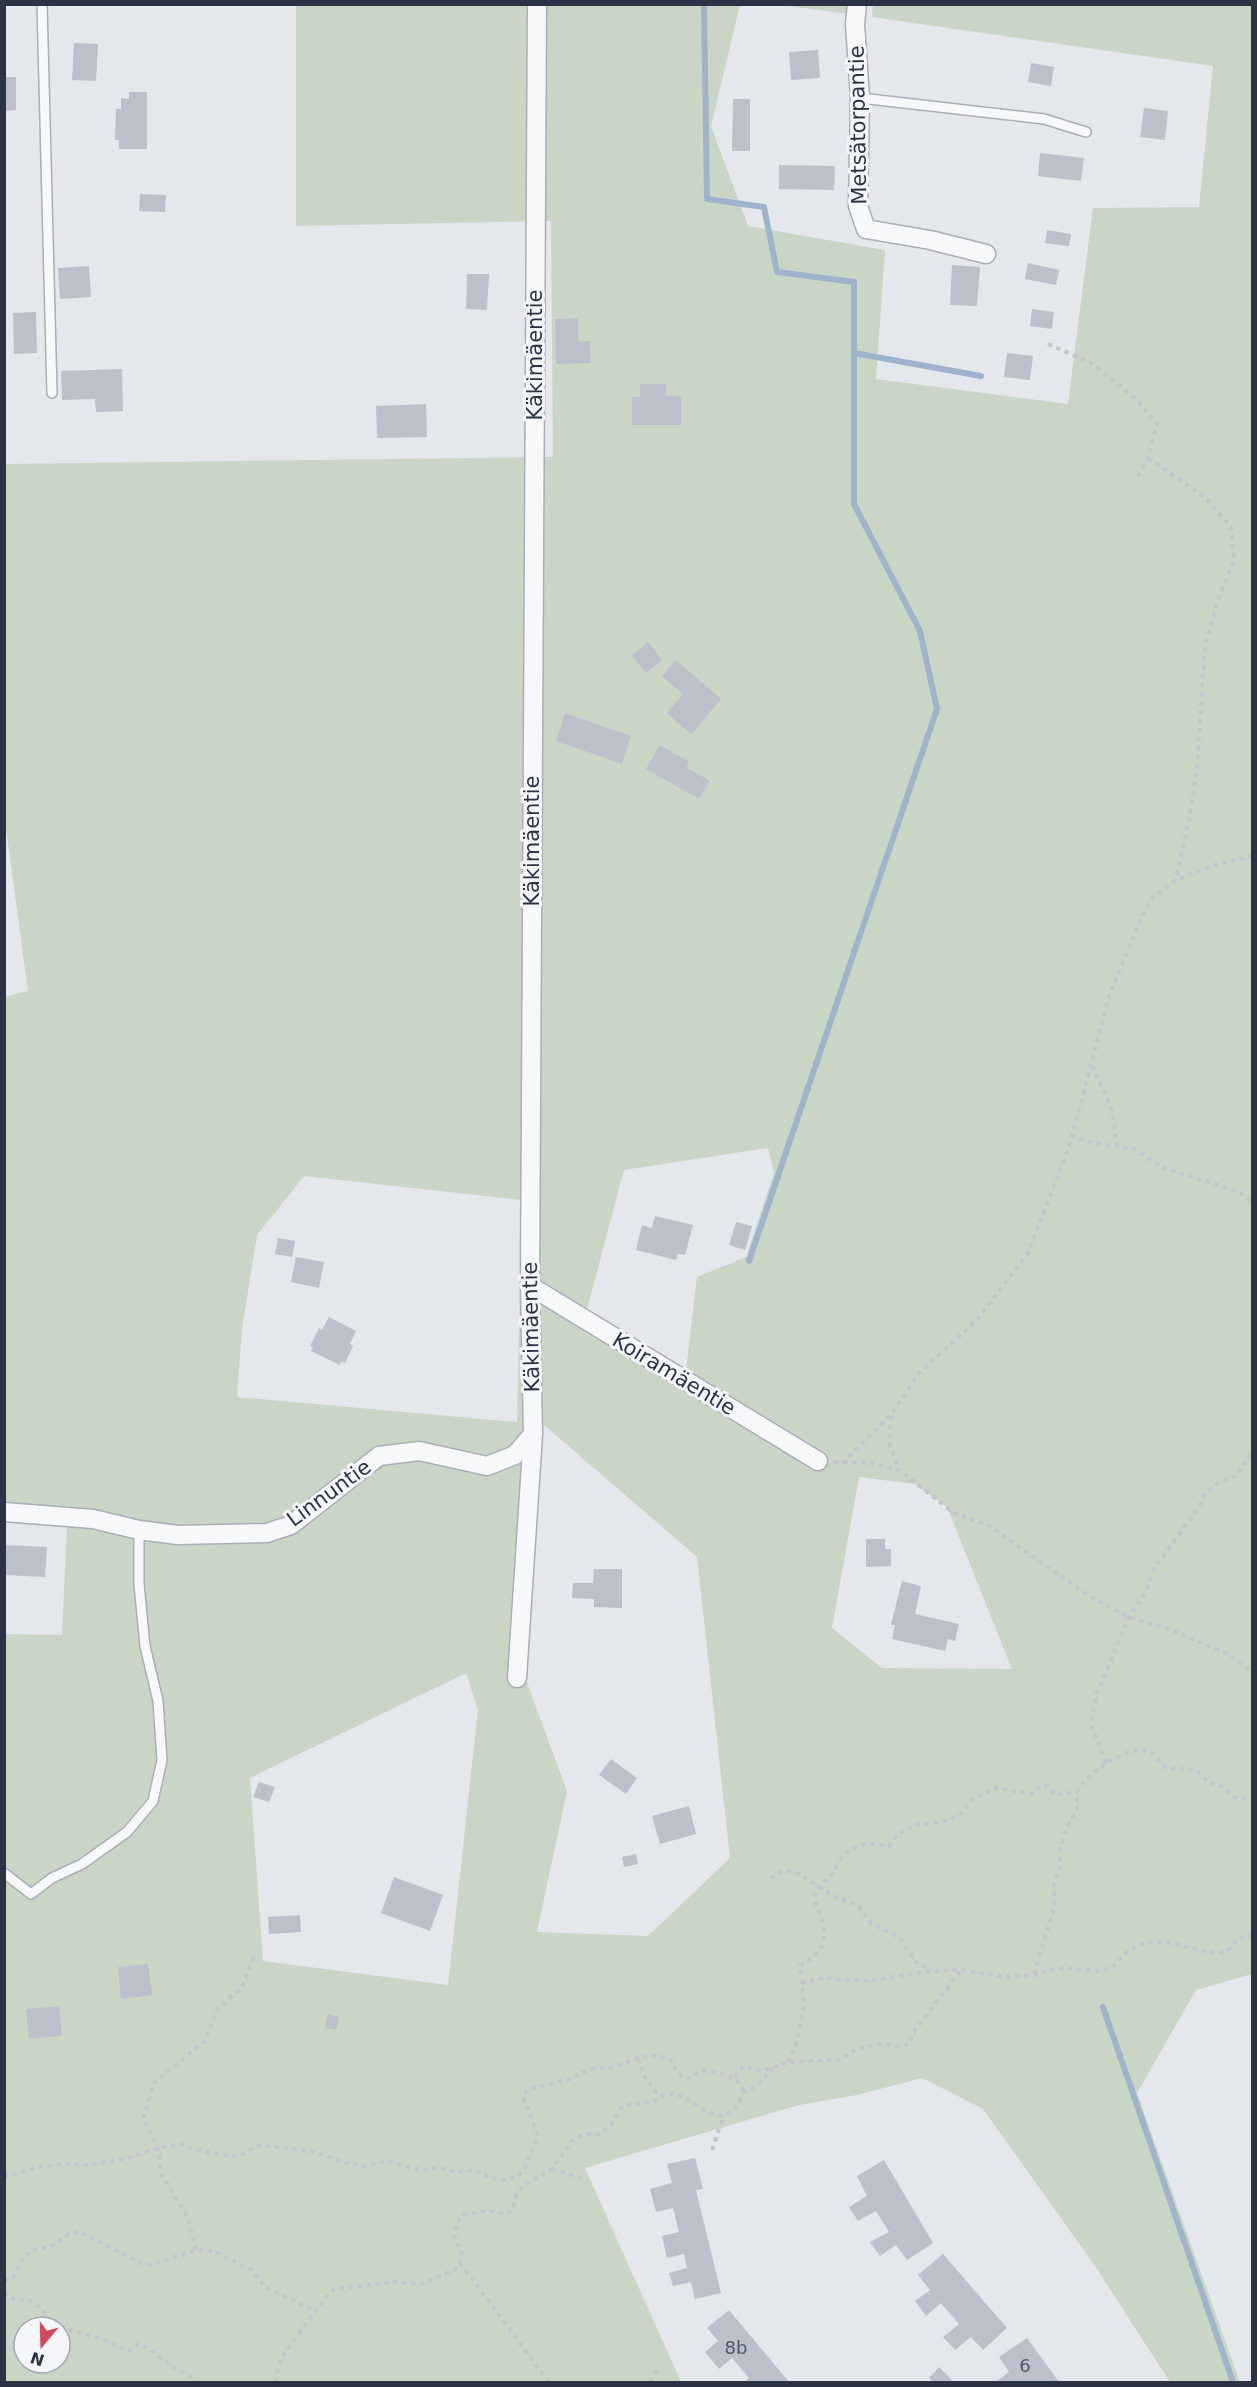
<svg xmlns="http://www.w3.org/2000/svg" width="1257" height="2387" font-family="'DejaVu Sans',sans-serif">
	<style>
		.green { fill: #c9d6c5; fill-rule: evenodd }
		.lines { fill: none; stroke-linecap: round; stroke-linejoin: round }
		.stream { stroke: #9fb4cc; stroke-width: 6 }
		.building { fill: #bbc0ca }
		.lane-casing { stroke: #a9aeb7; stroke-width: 12 }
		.street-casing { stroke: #a9aeb7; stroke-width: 21 }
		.path { stroke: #c2c5cb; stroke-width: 4; stroke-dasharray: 4.5 4.5; stroke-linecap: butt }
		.lane { stroke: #f7f8fa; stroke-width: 9 }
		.street { stroke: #f7f8fa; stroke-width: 18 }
		.labels { text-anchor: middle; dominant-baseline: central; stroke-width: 6; stroke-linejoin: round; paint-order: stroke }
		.number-label { font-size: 18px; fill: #4f5766 }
		.street-label { font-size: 21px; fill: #2b3445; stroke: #f4f6f9 }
	</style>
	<rect width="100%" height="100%" fill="#e4e7ec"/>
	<path class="green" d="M296 5H740L711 126 748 226 885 250 876 379 1068 404 1093 208 1199 207 1213 66 872 17 873 5H1252V1974L1196 1990 1137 2093 1240 2382H1170L1095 2266 983 2109 922 2078 857 2095 799 2105 585 2168 681 2382H5V1634L62 1635 67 1527 5 1522 4 997 28 991 4 813 5 464 553 457 551 221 296 226ZM768 1148 774 1173 746 1257 697 1277 686 1370 586 1313 624 1170ZM304 1176 522 1200 517 1422 237 1397 242 1329 257 1235ZM543 1424 697 1557 730 1858 648 1936 537 1932 567 1791 526 1680ZM859 1477 915 1484 947 1507 1012 1669 882 1668 832 1628ZM466 1673 478 1710 448 1985 263 1961 250 1778ZM24 2327H60V2363H24Z
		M781 5H850L849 14Z"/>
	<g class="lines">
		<path class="stream" d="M704 4 707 199 764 207 777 272 854 282V504L920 631 937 709 749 1261
			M854 353 981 376
			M1103 2007 1233 2382"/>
	</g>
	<path class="building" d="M74 43 98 44 96 81 72 80Z
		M818 50 820 78 791 80 789 52Z
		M1031 63 1054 67 1051 86 1028 82Z
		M4 77H16V110L4 111Z
		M129 92H147V149H119V140H115L116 109H121V98L129 99Z
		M733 99H750V151H732Z
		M1144 108 1168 111 1165 140 1140 137Z
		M1040 153 1084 158 1081 181 1038 176Z
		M779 165 835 166 834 190 779 189Z
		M140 194 166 195 165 212 139 211Z
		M1047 230 1071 234 1069 246 1045 243Z
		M1028 263 1059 270 1056 285 1025 279Z
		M952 265 980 267 977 306 950 305Z
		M89 266 91 297 60 299 58 268Z
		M467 274H489L487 310 466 309Z
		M1032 309 1054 312 1052 329 1030 326Z
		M36 312 37 353 14 354 13 313Z
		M578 318V342L590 341 591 363 556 364 555 319Z
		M1007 353 1033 356 1030 380 1004 377Z
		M122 369 123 411 96 412 95 399 62 400 61 371Z
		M640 384H666V396H681V425H632V397H640Z
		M426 404 427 437 377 438 376 406Z
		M648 642 662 660 646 673 632 656Z
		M676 660 721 699 691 734 667 713 683 694 662 676Z
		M565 713 631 736 622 764 556 741Z
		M660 745 689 762 686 767 710 781 699 799 646 769Z
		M655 1216 693 1225 685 1255 678 1254 676 1260 636 1250 642 1225 652 1228Z
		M736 1222 752 1226 745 1250 729 1245Z
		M278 1238 295 1241 292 1257 275 1254Z
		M296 1257 324 1262 319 1288 291 1282Z
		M329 1317 356 1331 350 1344 353 1346 345 1363 341 1361 340 1365 311 1351 313 1347 310 1346 319 1328 322 1330Z
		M866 1539H885V1549H891V1566L866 1567Z
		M4 1545 47 1547 45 1577 4 1575Z
		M594 1569H622V1608L594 1607V1599L572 1598 573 1583H593Z
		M902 1581 921 1586 915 1614 959 1624 955 1641 948 1639 945 1651 892 1639 895 1625H891Z
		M611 1759 637 1778 626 1794 599 1775Z
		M259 1782 275 1787 269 1802 253 1797Z
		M689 1806 696 1834 660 1844 652 1816Z
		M636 1854 638 1864 624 1867 622 1857Z
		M394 1877 443 1895 430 1931 381 1913Z
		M300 1915 301 1932 269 1934 268 1917Z
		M148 1964 152 1995 121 1999 118 1967Z
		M59 2006 62 2036 29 2039 26 2009Z
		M328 2014 339 2017 336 2030 325 2028Z
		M695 2158 703 2189 696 2190 721 2293 695 2299 691 2282 673 2286 669 2273 687 2268 684 2254 667 2258 662 2236 679 2232 673 2208 656 2212 650 2189 672 2183 667 2164Z
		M884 2160 933 2243 907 2260 896 2245 880 2256 870 2242 889 2232 876 2211 858 2221 849 2207 867 2196 857 2176Z
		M943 2254 1007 2328 983 2350 971 2337 955 2350 943 2337 959 2324 941 2303 926 2316 915 2301 930 2290 918 2275Z
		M729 2310 789 2382H744L749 2378 732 2358 719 2369 705 2352 718 2341 707 2328Z
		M1027 2338 1059 2382H996L1009 2372 999 2357Z
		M939 2367 954 2382H933L929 2378Z"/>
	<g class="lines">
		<g class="lane-casing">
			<path id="lane" d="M42 4 52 393
				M860 98 1044 119 1086 132
				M4 1873 31 1894 52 1878 82 1864 127 1832 153 1801 162 1760 158 1701 145 1646 139 1584V1530"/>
		</g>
		<g class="street-casing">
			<path id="street" d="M857 4 855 24 860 98 858 206 866 229 930 240 986 254
				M530 1286 818 1461
				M4 1512 93 1519 139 1530 178 1535 267 1533 291 1525 379 1456 419 1451 487 1466 515 1455 533 1434
				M517 1678 533 1434 530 1286 537 4"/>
		</g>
		<path class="path" d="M1048 344 1091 363 1135 398 1157 424 1148 458 1136 480
			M1148 458 1205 497 1231 527 1234 561 1217 602 1205 646 1197 768 1189 819 1176 880
			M1092 1066 1112 1109 1117 1145
			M1071 1135 1093 1143 1134 1149 1164 1168 1237 1191 1252 1202
			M891 1416 889 1444 899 1469
			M834 1462 871 1463 899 1470 954 1513 988 1525 1091 1597 1129 1617 1169 1629 1230 1655 1252 1672
			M842 1463 891 1415 919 1373 977 1320 1028 1253 1069 1147 1110 993 1142 916 1153 897 1176 880 1215 865 1252 856
			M1106 1763 1091 1725 1096 1695 1129 1617 1146 1591 1154 1569 1199 1507 1205 1494 1219 1482 1236 1476 1252 1452
			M771 1878 784 1870 799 1874 835 1897 858 1905 871 1923 899 1937 917 1963 932 1970
			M1034 1974 1054 1908V1884L1060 1866V1851L1066 1829 1077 1810V1792L1084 1781 1106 1763 1131 1751 1141 1749 1152 1753 1166 1768 1196 1770 1208 1782 1223 1787 1234 1797 1252 1800
			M801 1983 823 1978 868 1981 932 1971 962 1970 1006 1977 1034 1975 1057 1968 1098 1971 1111 1968 1128 1951 1146 1942H1167L1212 1953 1226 1952 1239 1938 1252 1936
			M638 2058C642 2075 648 2084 660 2096
			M788 2062 796 2045 804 2005 800 1965C820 1956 828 1943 822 1921 820 1914 815 1905 815 1898 814 1884 826 1883 833 1873 836 1870 836 1865 839 1861 855 1842 867 1843 889 1846L897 1835 914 1825 947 1821 961 1814 972 1799 996 1788 1032 1794 1041 1786H1048L1055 1795 1077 1792
			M735 2077 744 2066 762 2071 788 2062 838 2060 855 2050 876 2044 900 2046 909 2044 913 2033 961 1970
			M712 2150 724 2115
			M552 2169 581 2178
			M4 2177 38 2167 63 2164 88 2165 128 2158 158 2148 181 2144 192 2149 229 2156 241 2155 257 2146 282 2147 315 2152 345 2163 364 2166 389 2161 411 2168 424 2170 440 2168 457 2172 475 2170 491 2178 503 2180 517 2177 525 2168 538 2136 523 2096 528 2089 567 2080 590 2069 611 2068 638 2058 656 2055 671 2060 676 2071 684 2078 692 2077 702 2070C721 2075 736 2072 744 2092
			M196 2250 188 2218 161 2173 158 2148 143 2119 154 2083 206 2040 216 2011 242 1987 255 1953
			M460 2263 549 2382
			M4 2281 13 2278 24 2256 36 2249 50 2247 69 2234 80 2232 141 2263 151 2265 196 2250 214 2251 252 2270 265 2287 317 2312
			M4 2292 15 2300C41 2297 41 2315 59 2327
			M60 2327 101 2339 129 2351 138 2344C152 2348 160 2358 172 2366 181 2372 188 2373 196 2382
			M276 2382C276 2373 279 2365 283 2356 288 2347 328 2293 334 2289L394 2282 421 2284 454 2270 460 2263 462 2250C450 2236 454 2228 463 2214 474 2215 479 2210 488 2211 498 2211 503 2216 512 2211L516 2196 523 2186 552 2169 572 2141 584 2134H599L610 2126 621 2108 631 2104 654 2102C683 2067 717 2155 744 2092 757 2087 764 2080 772 2069
			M650 2382 659 2367"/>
		<use href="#lane" class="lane"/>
		<use href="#street" class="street"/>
	</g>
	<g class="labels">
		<g class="number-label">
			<text x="736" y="2347">8b</text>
			<text x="1025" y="2365">6</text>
		</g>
		<g class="street-label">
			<text transform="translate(858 125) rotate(-91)">Metsätorpantie</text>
			<text transform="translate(535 355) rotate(-90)">Käkimäentie</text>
			<text transform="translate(532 841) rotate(-90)">Käkimäentie</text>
			<text transform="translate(531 1327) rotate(-91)">Käkimäentie</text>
			<text transform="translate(674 1374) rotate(31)">Koiramäentie</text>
			<text transform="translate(329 1493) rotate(-36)">Linnuntie</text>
		</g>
	</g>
	<rect width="1257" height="2387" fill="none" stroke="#2b3445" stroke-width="12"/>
	<g transform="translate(42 2345) rotate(199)"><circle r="28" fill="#f4f6f9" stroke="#a4a8b1" stroke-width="1.5"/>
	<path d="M0-4.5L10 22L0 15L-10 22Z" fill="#d1495b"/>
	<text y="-9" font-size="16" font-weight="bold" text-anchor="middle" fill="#2b3445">N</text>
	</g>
</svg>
